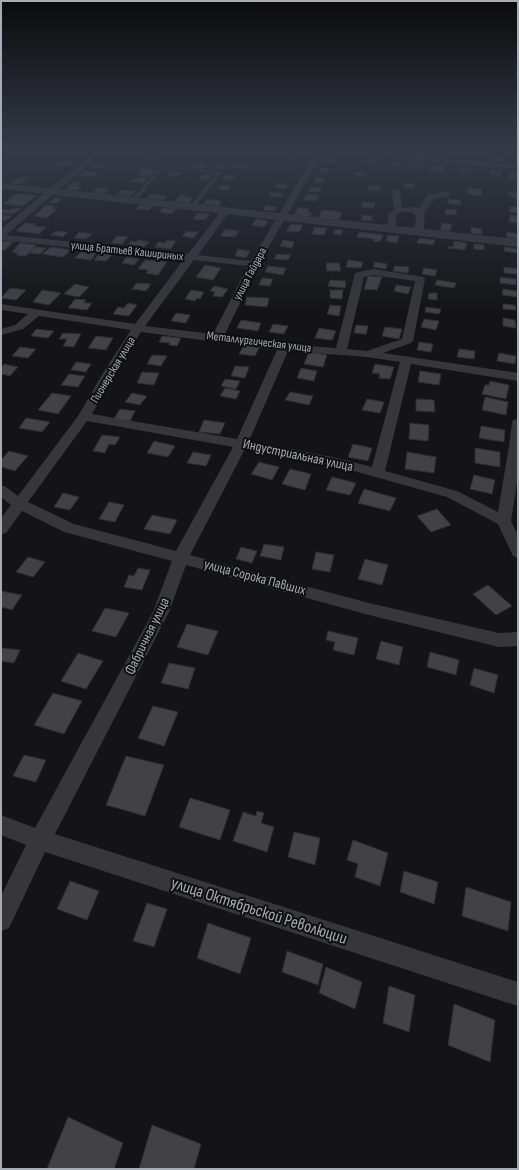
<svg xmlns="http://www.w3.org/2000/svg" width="519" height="1170" font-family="'Sofia Sans Condensed',sans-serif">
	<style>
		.building { fill: #414146; stroke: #2f2e32 }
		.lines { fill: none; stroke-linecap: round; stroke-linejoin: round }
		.service { fill: #36363b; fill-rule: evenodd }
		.minor { fill: #36363b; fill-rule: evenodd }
		.tertiary { fill: #36363b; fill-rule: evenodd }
		.labels { text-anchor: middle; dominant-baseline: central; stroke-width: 4; stroke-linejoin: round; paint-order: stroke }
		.far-street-label { font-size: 12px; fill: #a7abb5; stroke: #0f0f11 }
		.street-label { font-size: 14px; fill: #a7abb5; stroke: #0f0f11 }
		.near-street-label { font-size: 17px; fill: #a7abb5; stroke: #0f0f11 }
	</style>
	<rect width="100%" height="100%" fill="#141416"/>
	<path class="building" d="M276 150 287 151 284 155H275V153H274Z
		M295 152 307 153 304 157 292 156Z
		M158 153 162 158 150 160 146 155Z
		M326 156 337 157 334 163 323 162Z
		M491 157H503V162L491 161Z
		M368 159 376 160 374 165 365 164Z
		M63 161 74 162 68 166 57 165Z
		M390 161 402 163 400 166 387 164Z
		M96 163 106 164 101 168 91 167Z
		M193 163 206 164 203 169 190 167Z
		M243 163 251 167 240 170 232 166Z
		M410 163 422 164 421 168 409 166Z
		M217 165 228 166 225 170 214 169Z
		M431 165 444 166 443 173 429 171Z
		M459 167 471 169 470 173 458 171Z
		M143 168 156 170 150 176 137 175Z
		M321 168H329L327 173 319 172Z
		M491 170 501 171 500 176 490 175Z
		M85 171 98 173 92 177 80 175Z
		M171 171 182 172 177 177 166 176Z
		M361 171 369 175 362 177 353 173Z
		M510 172 518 173V179L507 178Z
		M203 174 212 175 208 180 198 179Z
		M225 175 235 176 232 180H222Z
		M22 177H29L21 184 10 183Z
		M140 177 147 178 143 183 130 182 132 179 138 180Z
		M316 177 325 178 323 183H313Z
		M73 182 80 183 76 186 81 187 78 190 66 189Z
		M278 183 288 185 285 189 274 187Z
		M405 183 415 184 413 189 404 188Z
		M221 185 231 186 228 190 217 189Z
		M369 185 380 186 379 191 368 190Z
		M310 187 322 188 320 192 308 191Z
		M97 188 108 189 104 194 93 193Z
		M468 188 482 189 481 196 467 194Z
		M122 190 136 191 131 196 117 194Z
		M271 192 283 194 281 197 269 196Z
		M509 192 518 193V199L513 198V196L509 195Z
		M16 194H23L36 196 23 206 3 204Z
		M151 194 167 196 163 200 147 198Z
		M307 194 319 195 316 201 303 200Z
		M180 195 187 196 185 197 192 198 189 203 175 201Z
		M54 198H62L57 203H49Z
		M208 199 222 201 218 206 203 204Z
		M448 199 461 200 460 205 448 203Z
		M362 202 375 203 374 208 362 207Z
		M46 205 54 206 52 208 57 209 47 218 34 216Z
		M140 205 153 206 149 210 136 209Z
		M266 205 277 207 274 211 263 210Z
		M510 206 518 207V213L509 212Z
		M298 207 309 209 308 212 312 213 310 217 294 215Z
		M13 208 21 209 13 214 1 213 2 209 10 210Z
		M163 208 176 209 171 214 159 212Z
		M446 209 457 210 456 215 445 214Z
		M322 210 334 211 342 213 338 220 318 218Z
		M198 213 210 214 205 220 193 219Z
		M1 214 12 216 5 221 1 220 3 217H1Z
		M363 215 373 216 371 221 361 220Z
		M510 215 518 216V223L509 222Z
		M256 219 268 221 264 227 252 225Z
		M25 223 36 224 34 226 46 227 39 234 16 231Z
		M442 223 452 224 450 231 440 230Z
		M291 224 303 225 299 232 286 231Z
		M315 227 327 228 324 235 312 234Z
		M471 227 482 229V234L471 233Z
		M225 229 239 231 235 237 221 236Z
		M335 229 343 230 341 235 333 234Z
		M56 231 68 232 63 237 51 235Z
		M187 231 198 232 194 238 182 236Z
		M79 232 92 234 86 239 74 238Z
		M359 232 383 235 380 242 373 241 374 239 357 237Z
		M507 232 518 234V239L506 237Z
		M388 235 399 236 397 243 386 241Z
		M117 236 128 237 122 244 111 243Z
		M419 238 435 240 433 245 417 243Z
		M138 240 149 242 144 247 128 245 131 241 136 242Z
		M167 240 176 241 171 249 155 247 158 242 165 243Z
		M283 240 294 242 292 248 280 246Z
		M1 241 13 242 5 250H1Z
		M454 241 467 243 465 250 448 248 449 246 453 247Z
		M20 243 36 245 26 256 16 255 18 253 12 252Z
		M474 244 484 245V250L474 249Z
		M35 247 46 248 40 254 29 253Z
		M51 247 71 250 63 257 42 254Z
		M505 247 518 249V253L504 251Z
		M238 249 250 251 246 258 235 256Z
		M81 252 96 253 91 260 75 258Z
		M100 253 112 255 106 261 94 260Z
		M277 254 291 255 288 260 274 259Z
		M127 257 139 259 134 265 122 263Z
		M145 260 167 262 158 275 146 273 148 270 138 269Z
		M348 260 363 262 361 268 346 267Z
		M375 262 387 264 386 269 373 267Z
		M326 263H339L341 271H327Z
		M205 265 221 268 213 280 196 277Z
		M268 266 286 268 283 275 265 272Z
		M395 266 409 267 408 273 393 271Z
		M504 267 518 269V274L504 273Z
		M424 268 437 270 435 276 422 274Z
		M368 276 382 277 377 290 364 289Z
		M500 277 516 279V285L500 283Z
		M262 278 273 279 270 286 259 285Z
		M330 280 346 281 345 288 328 286Z
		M437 280 456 283 454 288 435 285Z
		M137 283 151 284 146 291 132 289Z
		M75 284 89 287 79 297 64 294Z
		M396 285 411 287 408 294 394 291Z
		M214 286 228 289 222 297 213 296 215 292 210 291Z
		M10 288 26 290 16 300 1 298Z
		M503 289 517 291V297L502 295Z
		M42 290 61 293 49 305 33 302Z
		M191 290 204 292 200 299 197 298 195 301 185 299Z
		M330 290H343L342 299 330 298Z
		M429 293H437V300L428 299Z
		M247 297 269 298 267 307 245 305Z
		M75 299 86 300 84 303H92L87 310 68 308Z
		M128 303 137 305 129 316 113 314 118 307 124 308Z
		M503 304 515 305 516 310 503 309Z
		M330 305 341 306 339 316 327 314Z
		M426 307 441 309 439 314 425 312Z
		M176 313 190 315 186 323 171 321Z
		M503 318 515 320 516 328 503 326Z
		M424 319 439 321 436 330 421 327Z
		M241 320 261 323 258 331 237 328Z
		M273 324 288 326 284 334 269 332Z
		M356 325 368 326 366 334 354 333Z
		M385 327 402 329 399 339 382 336Z
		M319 328 336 331 332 340 315 338Z
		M36 329 54 331 48 338 31 336Z
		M63 333 81 334 74 347 63 346 67 339H59Z
		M96 336 113 338 106 350 88 348Z
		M162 336 181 338 177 346 169 345 170 343 159 342Z
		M419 342 433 344 431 352 417 350Z
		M244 345 259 348 255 356 239 354Z
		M20 347 36 349 28 358 12 356Z
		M459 349 475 351 474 359 457 357Z
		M309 352 327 355 323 367 304 364Z
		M499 353 516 356 515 364 497 361Z
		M152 355 167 356 161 366 147 364Z
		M76 362 91 364 86 372 71 370Z
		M4 364 18 367 10 376 1 374V368Z
		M375 364 394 367 390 379 379 378 380 374 372 373Z
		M235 366 249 367 245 378 231 376Z
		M301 368 317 371 314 381 297 378Z
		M420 371 441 374 439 385 418 382Z
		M142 372 159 373 154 385 137 383Z
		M69 374 85 376 78 387 61 385Z
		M225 379 240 381 236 389 221 386Z
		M490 381 509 385 506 399 482 394 485 385H489Z
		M225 388 240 391 236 399 220 396Z
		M290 392 313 396 309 405 285 400Z
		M52 393 71 396 58 414 38 410Z
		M132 393 147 396 140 405 125 402Z
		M485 397 508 402 506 415 482 410Z
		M367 399 384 402 380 413 362 410Z
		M416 399 434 400 435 412 416 411Z
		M120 409 135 411 130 421 114 419Z
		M26 418 50 422 42 432 19 428Z
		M204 420 225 423 220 434 199 432Z
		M410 423 429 425 428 441 409 439Z
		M481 426 505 430 504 442 479 438Z
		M102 435 120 437 115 445 109 444 105 453 93 451Z
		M154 441 175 446 168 457 147 453Z
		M353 444 372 448 368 461 348 457Z
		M475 448 500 452V467L475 463Z
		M9 451 28 456 15 471 1 467V460Z
		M193 452 211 455 206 466 187 463Z
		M407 452 436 457 434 473 405 469Z
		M259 462 279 467 272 480 251 474Z
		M290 469 311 474 305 490 282 484Z
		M474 475 495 480 492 494 470 489Z
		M332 477 356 483 350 495 326 490Z
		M364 489 396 498 390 511 358 503Z
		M63 493 79 497 70 510 54 507Z
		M109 502 124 505 115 522 99 519Z
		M437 509 451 525 431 532 417 516Z
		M152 515 177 520 170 534 144 529Z
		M264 544 284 547 281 560 260 556Z
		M241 547 257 551 252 563 236 559Z
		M316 552 334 555 330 572 312 569Z
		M28 557 45 562 33 577 16 572Z
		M365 559 388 565 382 585 358 579Z
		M138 568 150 570 142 590 124 587 129 575 134 576Z
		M488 585 512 606 496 615 473 594Z
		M1 591 22 595 12 610 1 607Z
		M105 608 129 613 116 637 92 631Z
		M187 624 218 631 208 655 177 647Z
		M328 631 358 638 354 655 333 650 335 642 326 640Z
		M381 641 403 647 399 665 376 659Z
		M2 648 20 650 14 663 1 661Z
		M430 652 459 660 456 675 427 667Z
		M78 653 103 661 86 689 61 681Z
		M169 663 195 668 188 689 161 683Z
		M474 668 498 675 494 693 470 685Z
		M53 693 82 701 64 734 34 725Z
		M153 706 178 712 164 746 138 738Z
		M24 755 46 760 36 782 13 776Z
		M126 756 164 765 145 816 106 805Z
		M190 798 230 810 220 840 179 827Z
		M257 811 264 813 261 823 274 827 267 852 233 841 243 812 256 816Z
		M294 832 320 838 315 865 288 857Z
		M353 840 388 853 380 886 355 877 358 864 347 860Z
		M404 871 438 882 434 904 400 892Z
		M70 881 99 891 87 920 57 909Z
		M466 887 511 902 508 931 462 916Z
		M147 903 167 909 154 947 133 941Z
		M208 923 251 938 240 974 197 958Z
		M287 951 323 964 318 985 282 972Z
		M326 967 362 982 355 1009 319 993Z
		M389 986 415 995 409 1032 383 1023Z
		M454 1004 495 1020 490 1062 448 1045Z
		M68 1117 123 1143 114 1169H47Z
		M152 1125 201 1144 194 1169H139Z"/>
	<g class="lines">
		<path class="service" d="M1 149H6L1 152Z
			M165 166 219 172 221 173 193 209 189 208 216 174 167 168 157 175 135 202H131V200L155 173Z"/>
		<path class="minor" d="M98 149H106L6 235 188 254 222 210 225 209 229 212 198 255 251 261 316 152 307 151V149H331L518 165V169L323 152 259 264 224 336 284 344 336 348 355 273 373 269 424 277 425 279 413 341 411 343 383 353 518 373V381L411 364 385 471 457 491 498 512 509 446 512 423 513 420 518 419V477L511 521 518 535V558L513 556 498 524 447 497 336 466 245 449 190 555 369 603 499 633 518 632V646L499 647 369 615 186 565 169 612 55 834 518 982V1006L45 852 9 928 1 931V896L26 845 1 835V815L35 828 153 612 172 561 64 532 22 511 6 533 1 534V518L11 505 1 497V485L6 487 18 496 78 416 106 368 131 330 39 316 23 329 1 335V329L15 325 28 314 1 310V304L135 324 184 259 1 240V229ZM194 260 248 266 213 334 145 326ZM373 275 415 281 402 339 367 351 347 349 364 277ZM141 332 277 350 237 439 92 414 118 368ZM288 351 367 357 400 362 372 467 337 458 249 441ZM87 421 233 447 176 551 74 524 28 502Z
			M393 189H396L400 191 402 208 413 207 419 208 428 195 447 191 451 194 450 196 434 199 424 213C426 220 422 226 425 233L420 236 415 233 414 226 417 217 412 212H404L396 215V224L390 231H384L382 229 388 223V214L394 210 392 191Z"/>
		<path class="tertiary" d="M1 183 518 239V247L1 189Z"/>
	</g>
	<linearGradient id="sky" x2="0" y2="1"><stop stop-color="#0b0b0c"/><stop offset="0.48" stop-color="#343a47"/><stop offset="1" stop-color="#343a47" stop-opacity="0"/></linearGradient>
	<rect width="519" height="312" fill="url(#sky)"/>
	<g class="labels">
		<g class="far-street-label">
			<text transform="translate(127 251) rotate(6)">улица Братьев Кашириных</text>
			<text transform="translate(250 274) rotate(-62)">улица Гайдара</text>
			<text transform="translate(259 342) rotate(7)">Металлургическая улица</text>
			<text transform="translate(113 370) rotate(-59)">Пионерская улица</text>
		</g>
		<g class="street-label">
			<text transform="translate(298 455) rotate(12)">Индустриальная улица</text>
			<text transform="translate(255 577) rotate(15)">улица Сорока Павших</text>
			<text transform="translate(147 636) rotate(-64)">Фабричная улица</text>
		</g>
		<g class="near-street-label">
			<text transform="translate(259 911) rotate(18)">улица Октябрьской Революции</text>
		</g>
	</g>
	<rect width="519" height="1170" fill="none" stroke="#a7abb5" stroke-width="4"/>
</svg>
